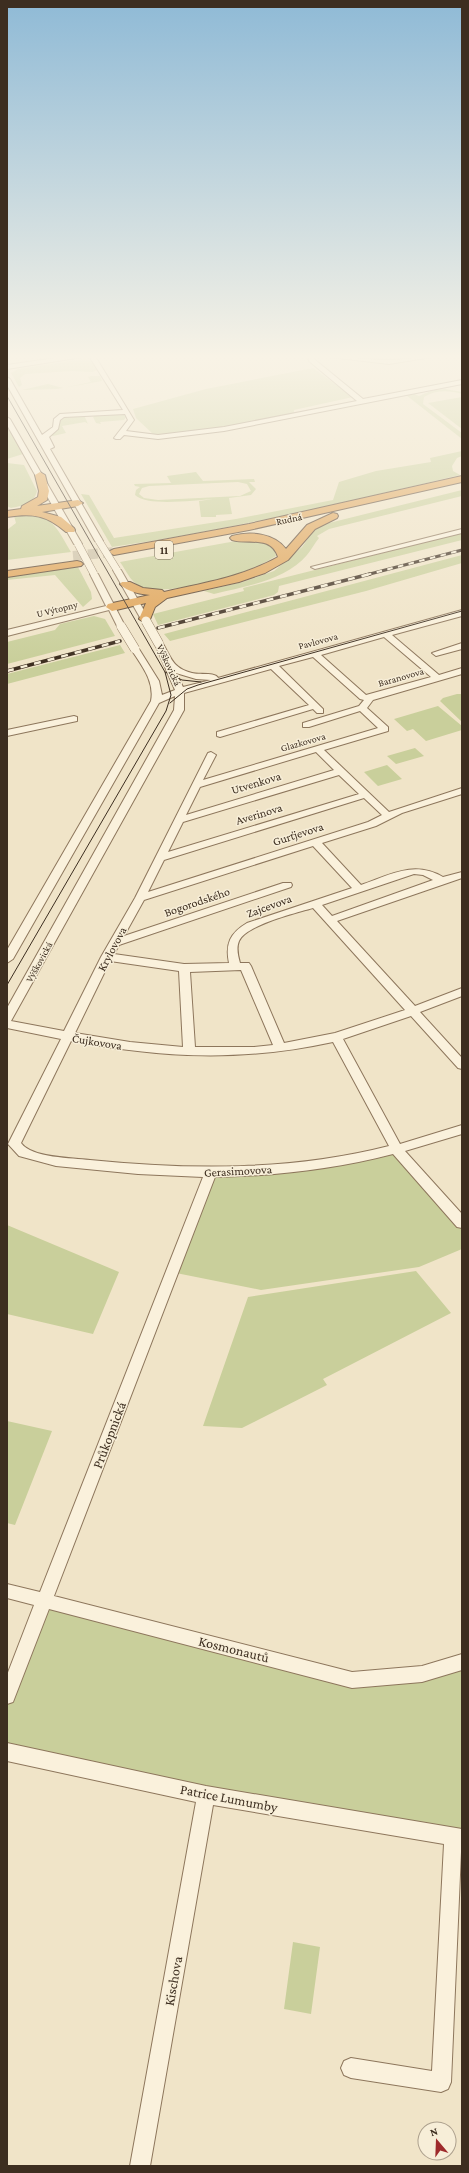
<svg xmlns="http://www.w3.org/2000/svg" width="469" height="2173" font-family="'Crimson Pro',serif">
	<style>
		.green { fill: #c9cf9b; fill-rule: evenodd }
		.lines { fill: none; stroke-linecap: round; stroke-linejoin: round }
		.highway-tunnel { stroke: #ccc0a6; stroke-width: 10; stroke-dasharray: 10 5; stroke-linecap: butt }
		.minor-casing { stroke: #8d765c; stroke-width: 2 }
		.highway-casing { stroke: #5b4430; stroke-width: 2 }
		.minor { fill: #faf1dc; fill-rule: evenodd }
		.highway { fill: #e0a458; fill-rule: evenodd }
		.tram { stroke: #3d2e20; stroke-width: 1 }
		.rail-far1-casing { stroke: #3d2e20; stroke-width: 3 }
		.rail-casing { stroke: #3d2e20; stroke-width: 3.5 }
		.rail-far1 { stroke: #f7eed8; stroke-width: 2; stroke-dasharray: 5.5; stroke-linecap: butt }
		.rail { stroke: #f7eed8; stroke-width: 2.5; stroke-dasharray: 7; stroke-linecap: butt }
		.minor-bridge-far1-casing { stroke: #8d765c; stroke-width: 8; stroke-linecap: butt }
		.minor-bridge-casing { stroke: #8d765c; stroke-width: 10; stroke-linecap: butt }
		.minor-bridge-far1 { stroke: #faf1dc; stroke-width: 7 }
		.minor-bridge { stroke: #faf1dc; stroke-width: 9 }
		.labels { text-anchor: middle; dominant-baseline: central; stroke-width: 3; stroke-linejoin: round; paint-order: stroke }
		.far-street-label { font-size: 10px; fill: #3d2e20; stroke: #f7eed8 }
		.shield { fill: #f7eed8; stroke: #756857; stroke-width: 1 }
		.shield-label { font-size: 11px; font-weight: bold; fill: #3d2e20 }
		.street-label { font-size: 12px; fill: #3d2e20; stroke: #f7eed8 }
		.near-street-label { font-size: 14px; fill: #3d2e20; stroke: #f7eed8 }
	</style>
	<rect width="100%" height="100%" fill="#f0e4c8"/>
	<path class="green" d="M84 359 92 361 98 370 92 372 72 371 25 374 20 378 22 385 19 387 11 373 18 369Z
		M313 368 353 397 294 410V413L222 428 154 435 136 418 133 409 206 389Z
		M91 376H100L102 381 57 389 22 390 48 384 63 388 91 382 88 377Z
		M445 389 462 392V394C449 390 435 390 424 397L423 404 462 433V439L406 395 414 394 419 396 433 390Z
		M462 397V429L428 403Z
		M123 414 126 417 124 420 100 422 101 424 96 423 93 417 95 415Z
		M84 415 88 424 85 422 62 426 66 433 53 436 50 435 59 428V421L62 417Z
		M7 424 23 454 7 459Z
		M462 451V456L457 458 452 466 453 471 460 475C345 502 229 530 112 547L81 494 89 495 114 538 236 519 333 500 339 482 376 471 431 462 430 458Z
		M7 463 24 465 37 491C34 504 22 506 11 508L7 506Z
		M196 472 203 481 254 479 255 482H249L256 489 251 495 229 498 232 514 216 515V517H201L199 501 213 499C196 500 147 507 135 495L136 490 140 487 135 486 134 484 171 483 167 476ZM238 482 247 484 251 491 240 496 158 500 144 498 139 494 142 488 149 486Z
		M462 490V496L329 529 317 536 319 538C315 543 311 550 307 555 285 581 245 586 214 594L204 591 243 582 274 571 302 547 314 530 329 523Z
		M28 514C54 516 59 532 71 552L7 560V530L16 523 14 516Z
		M462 533V540L279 586 278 592 274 595 158 625 153 614 244 591 243 588Z
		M247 539 265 541 274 548 276 556C249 574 177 595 144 588 132 585 127 572 120 562Z
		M462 555V563L366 591 170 641 164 634Z
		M78 567 91 592 92 599 83 607 55 575 7 580V577Z
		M94 616 105 619 115 636 7 664V642L55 630 60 624Z
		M120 645 125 653 7 684V674Z
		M457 694H462V722L440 701 443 698Z
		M438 706 462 726V730L426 741 413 729 407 731 394 719Z
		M415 748 424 756 396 764 387 756Z
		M387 765 402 779 378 786 364 772Z
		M397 1150 462 1223V1249L419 1267 261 1290 171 1272 210 1174Z
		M7 1225 119 1272 93 1334 7 1314Z
		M416 1271 451 1313 323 1379 327 1385 242 1428 203 1426 248 1297Z
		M7 1421 52 1431 15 1525 7 1523Z
		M44 1601 352 1680 462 1662V1839L7 1752V1696Z
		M293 1942 320 1947 311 2014 284 2009Z"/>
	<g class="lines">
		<path class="highway-tunnel" d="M73 556 114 552"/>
		<g class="minor-casing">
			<path id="minor" d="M69 356H89L7 369V365Z
				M89 356H95L134 420 126 431 158 435 224 427 357 401 309 361 308 356H314V359L363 399 462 380V384L224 431 158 439 124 435 120 439H116L114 438 128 420 125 414 64 417 60 420 58 429 49 437 54 447 50 449 103 541 99 543 95 541 7 385V377L10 379 42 435 53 427 54 419 60 414 123 410Z
				M321 356C344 356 366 360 389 360 405 360 421 356 438 356L389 364Z
				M7 417 10 419 82 544 81 546 74 544 7 425Z
				M462 529V533L315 569 311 567Z
				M114 568 121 570 150 621 149 623 142 621 113 570Z
				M91 572 98 574 125 626 124 628H118L109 610 7 636V630L106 606 90 574Z
				M462 610V616L392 635 439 675 462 668V674L373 700 367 708 388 727V731L324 750 389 812 462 788V794L402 813 376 826 322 843 361 885C390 875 414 860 443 877L462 872V878L337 921 415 1006 462 988V996L420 1012 462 1058V1069L458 1068 411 1016 343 1039 400 1144 462 1125V1134L405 1151 462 1214V1228L457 1227 393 1154C335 1169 275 1176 215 1177L54 1596 352 1672 422 1666 462 1654V1670L422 1682 352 1688 49 1609 13 1702 7 1704V1675L34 1605 7 1598V1584L40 1592 203 1177 138 1174 56 1166 19 1156 8 1144 61 1039 7 1028V1008L174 710 175 696 159 703 13 959 7 963V950L151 701C155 681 141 665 131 649L135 646 139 649 159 681 162 695 175 690 155 644 156 642H162C171 657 172 668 192 673 198 675 216 672 218 678ZM384 637 431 677 366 695 321 655ZM313 657 360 699 364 700 359 706 303 723V727H309L360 711 378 728 203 780 216 755 211 752 208 753 135 898 101 957 64 1031 11 1021 184 710V693L271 669 309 705 217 732V736L220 737 313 709 317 713H323V709L279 666ZM176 673 196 679 211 680 183 687ZM316 752 334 770 186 815 200 787ZM339 775 359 794 168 852 183 822ZM364 798 382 815 368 822 148 892 164 860ZM313 846 352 888 247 923C230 933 225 944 229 963L184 964 114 954 119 945 291 887 292 885 291 883H283L124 936 144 900ZM414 874 423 875 433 880 332 916 322 905ZM313 908 405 1010 335 1033 284 1043 251 966 249 963H240C238 956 236 948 239 941 246 925 296 913 313 908ZM110 961 179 971 183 1047 130 1042 75 1033ZM241 970 273 1045 254 1047H195L190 972ZM71 1041C162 1058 242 1062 333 1042L389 1146C291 1171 190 1170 90 1160 72 1158 32 1158 21 1143Z
				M462 643V649L436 656 432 653Z
				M74 716 77 717V721L7 736V730Z
				M7 1743 206 1786 462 1829 451 2082 448 2089 441 2092 351 2078 344 2075 341 2068 344 2061 351 2058 432 2071 444 1844 213 1805 150 2166H130L196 1802 7 1761Z"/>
		</g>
		<g class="highway-casing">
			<path id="highway" d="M40 472 45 475 49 491 47 500 37 506 78 500 83 503 78 506 42 512 61 517 74 528 75 530 74 532H66C46 515 33 513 7 517V511L21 509 22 506 38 497 39 491 35 475Z
				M462 476V482L249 530 114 555 108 552 114 549 249 524Z
				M333 513 337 514 338 516 337 518 315 529 288 560 265 573 239 582 167 598 155 607 149 622 145 623 139 619 146 603 112 611 106 607 108 604 150 595C141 594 127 592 120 584L122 582H130L143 588 162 590 164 592C204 583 242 577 278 557 271 535 249 545 232 540L230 538 232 536C250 531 274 533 286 549L307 525Z
				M77 561 81 562 83 564 81 566 7 577V571Z"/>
		</g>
		<use href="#minor" class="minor"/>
		<use href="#highway" class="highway"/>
		<path class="tram" d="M7 396 165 672 171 695 166 711 7 985
			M165 672 182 680 201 682
			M170 703 187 689 198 685 462 611"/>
		<g class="rail-far1-casing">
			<path id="rail-far1" d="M366 575 462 550"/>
		</g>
		<g class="rail-casing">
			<path id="rail" d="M158 628 370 574
				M7 671 120 641"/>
		</g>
		<use href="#rail-far1" class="rail-far1"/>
		<use href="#rail" class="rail"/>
		<g class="minor-bridge-far1-casing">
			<path id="minor-bridge-far1" d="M99 541 117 570
				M78 544 94 574"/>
		</g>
		<g class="minor-bridge-casing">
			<path id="minor-bridge" d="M146 621 159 644
				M121 626 135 649"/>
		</g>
		<use href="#minor-bridge-far1" class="minor-bridge-far1"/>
		<use href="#minor-bridge" class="minor-bridge"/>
	</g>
	<linearGradient id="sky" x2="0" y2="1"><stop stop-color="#8fbad6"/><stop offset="0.54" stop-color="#f8f3e6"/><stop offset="1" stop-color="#f8f3e6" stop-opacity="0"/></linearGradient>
	<rect width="469" height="661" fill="url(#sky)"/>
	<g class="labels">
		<g class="far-street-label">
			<text transform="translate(289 519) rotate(-12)">Rudná</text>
			<text transform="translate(57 609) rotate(-14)">U Výtopny</text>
			<text transform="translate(318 641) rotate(-15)">Pavlovova</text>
			<text transform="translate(169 665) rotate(65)">Výškovická</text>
			<text transform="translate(401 677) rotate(-16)">Baranovova</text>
			<text transform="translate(303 742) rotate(-16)">Glazkovova</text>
			<text transform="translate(39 962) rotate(-61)">Výškovická</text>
		</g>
		<rect class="shield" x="155" y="541" width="18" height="18" rx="3"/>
		<g class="shield-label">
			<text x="164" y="550">11</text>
		</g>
		<g class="street-label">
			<text transform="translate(256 783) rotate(-17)">Utvenkova</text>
			<text transform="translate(259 814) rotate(-17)">Averinova</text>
			<text transform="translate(298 834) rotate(-18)">Gurťjevova</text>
			<text transform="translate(197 902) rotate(-19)">Bogorodského</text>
			<text transform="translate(269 906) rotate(-20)">Zajcevova</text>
			<text transform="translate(112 949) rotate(-62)">Krylovova</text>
			<text transform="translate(97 1042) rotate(9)">Čujkovova</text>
			<text transform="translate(238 1171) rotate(-3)">Gerasimovova</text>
		</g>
		<g class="near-street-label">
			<text transform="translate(109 1435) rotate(-69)">Průkopnická</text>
			<text transform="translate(234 1649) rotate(14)">Kosmonautů</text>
			<text transform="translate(229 1798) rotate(11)">Patrice Lumumby</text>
			<text transform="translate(173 1981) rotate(-80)">Kischova</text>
		</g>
	</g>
	<rect width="469" height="2173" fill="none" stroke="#3d2e20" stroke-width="16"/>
	<g transform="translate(437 2141) rotate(341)"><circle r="19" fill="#f7eed8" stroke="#ada18e"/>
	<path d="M0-3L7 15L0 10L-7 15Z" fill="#9e2a2b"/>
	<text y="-6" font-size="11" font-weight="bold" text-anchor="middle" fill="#3d2e20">N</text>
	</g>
</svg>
